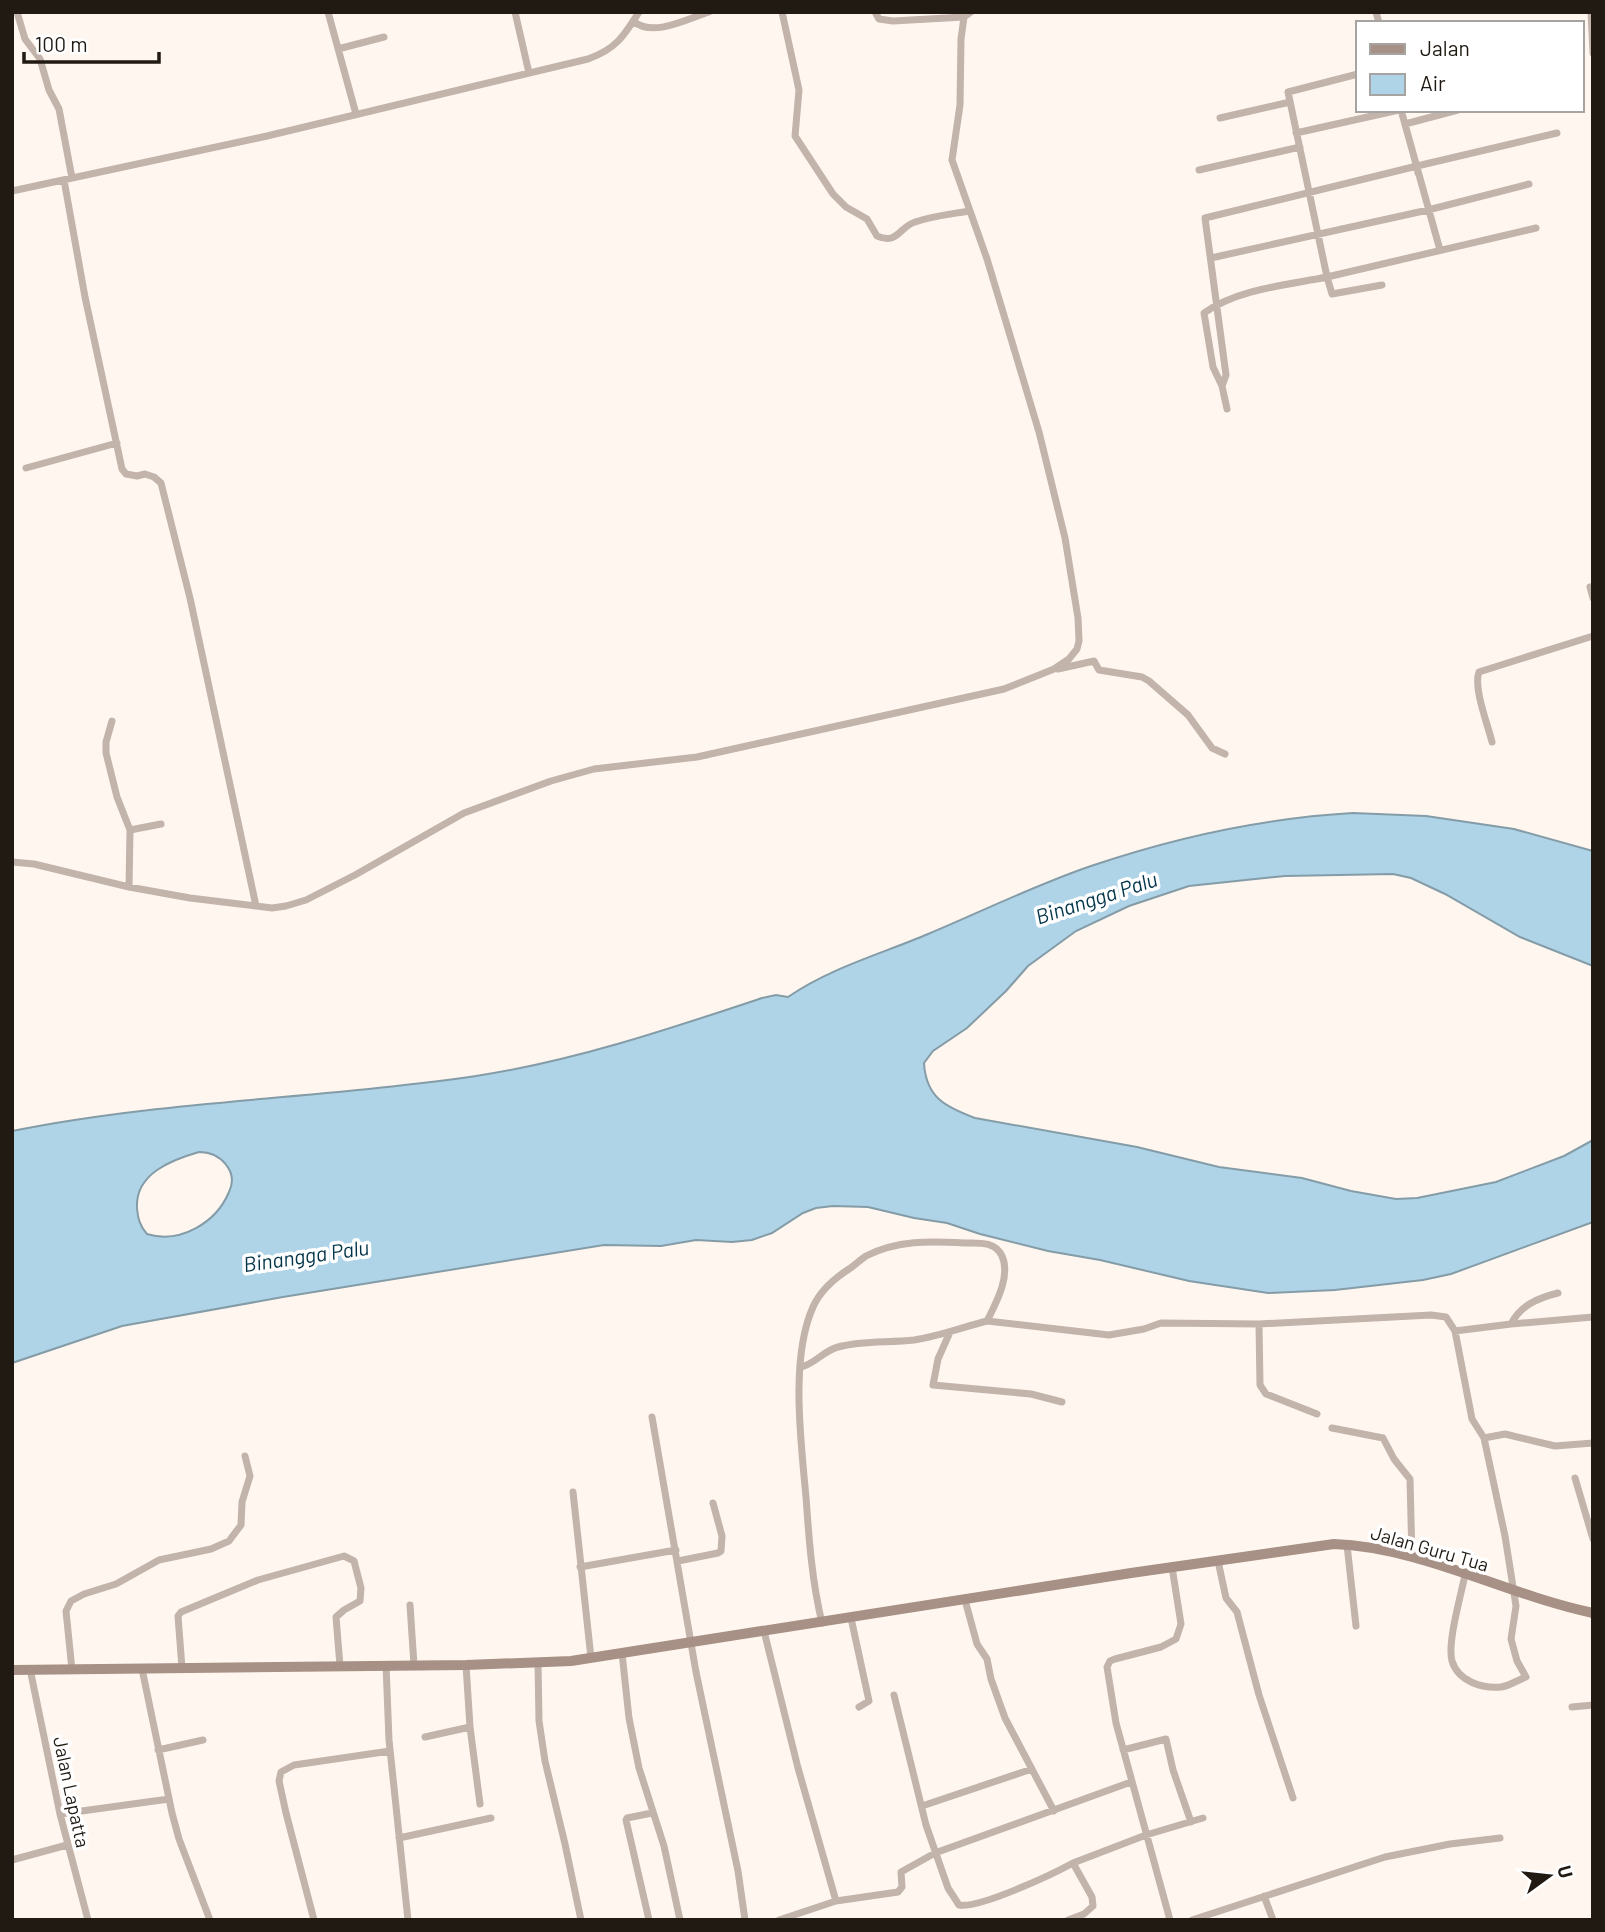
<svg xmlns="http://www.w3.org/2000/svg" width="1605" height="1932" font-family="Barlow,sans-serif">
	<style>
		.water { fill: #afd3e7; stroke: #849ca7; stroke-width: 2; fill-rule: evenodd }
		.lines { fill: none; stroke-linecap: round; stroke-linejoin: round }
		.street { stroke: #c2b3ab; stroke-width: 7 }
		.secondary { stroke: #a79085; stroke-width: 10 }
		.labels { text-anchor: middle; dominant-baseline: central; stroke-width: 7; stroke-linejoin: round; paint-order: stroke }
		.street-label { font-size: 19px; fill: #201a13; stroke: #fff }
		.water-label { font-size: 21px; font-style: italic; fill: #02354a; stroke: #fff }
	</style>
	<rect width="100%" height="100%" fill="#fff7ef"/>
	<path class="water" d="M1353 813 1426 816 1514 829 1593 851V966L1520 937 1445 894 1411 878 1393 874 1285 876 1189 886 1129 906 1076 931 1028 966 1006 991 967 1028 933 1051 924 1063C926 1098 946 1107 975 1118L1137 1147 1219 1167 1302 1178 1351 1191 1396 1199 1417 1198 1496 1182 1564 1156 1593 1140V1222L1451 1274 1423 1280 1335 1290 1268 1293 1189 1281 1100 1260 1048 1251 980 1234 947 1223 914 1218 868 1207 833 1206 816 1208 803 1213 772 1233 752 1240 732 1242 696 1240 661 1246 604 1245 283 1297 122 1326 12 1363V1131C165 1100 322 1099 476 1076 574 1061 669 1029 762 998L776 995 788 997C830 968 881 954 928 934 983 911 1037 884 1094 865 1177 837 1266 818 1353 813ZM199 1152C220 1152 239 1171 229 1192 216 1223 180 1244 147 1234 140 1226 138 1219 137 1208 135 1174 171 1160 199 1152Z"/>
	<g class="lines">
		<path class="street" d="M17 12 25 39 40 59 49 90 59 109 72 178
			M328 12 356 114
			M515 12 529 73
			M782 12 799 90 795 136 833 194 846 207 867 219 877 236C898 245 899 227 915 222 932 216 952 214 969 211
			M875 12 879 19 893 21 964 17 971 12
			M1376 12 1379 23
			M1591 12 1593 53
			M633 21C653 38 687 19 709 12
			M338 49 384 37
			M1358 74 1288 92 1327 277 1536 228
			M1401 110 1440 250
			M1220 118 1290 102
			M1405 124 1458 110
			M1296 133 1399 110
			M1199 170 1300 147
			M1418 173 1417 166 1557 133
			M64 180 85 297 122 469 126 474 137 476 145 474 154 477 161 483 190 598 256 906
			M12 191 267 136 588 59C616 49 624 36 639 12
			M1211 258 1428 210 1529 184
			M1222 386 1226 375 1205 218 1417 166
			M1227 409 1222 386 1213 367 1204 313C1238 289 1287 285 1327 277L1332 294 1382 285
			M26 468 117 443
			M1590 587 1593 598
			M1058 669 1094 661 1099 670 1142 677 1149 681 1188 715 1212 748 1225 754
			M112 721 106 742V753L117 797 130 830 129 887
			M1492 742C1488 725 1473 688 1479 672L1593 636
			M130 830 161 824
			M12 862 34 864 129 887 190 898 272 908 286 906 306 900 355 875 464 813 551 781 594 769 697 757 1004 689 1054 669 1069 659 1077 649 1079 641 1078 618 1065 538 1039 432 1009 332 987 259 952 160 960 105 961 39 964 17
			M987 1321 1109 1335 1144 1329 1161 1323 1259 1324 1431 1315 1446 1317 1455 1331 1472 1419 1484 1438 1505 1536 1516 1606 1511 1639 1517 1661 1526 1677C1518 1680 1509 1686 1501 1687 1482 1689 1458 1681 1452 1661 1447 1643 1461 1595 1465 1575
			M1259 1324 1260 1385 1266 1394 1317 1414
			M1511 1324 1593 1317
			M1455 1331 1511 1324C1521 1305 1538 1298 1558 1293
			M950 1332 938 1359 933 1385 1031 1394 1062 1402
			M801 1367C815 1364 823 1351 838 1347 863 1340 888 1343 914 1340 939 1336 963 1327 987 1321 996 1303 1011 1276 1002 1256 995 1241 979 1243 964 1243 930 1241 897 1240 866 1256 860 1260 855 1265 849 1269 835 1278 820 1291 813 1307 790 1358 801 1442 806 1497 809 1540 812 1581 822 1623
			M652 1417 696 1672 738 1871 745 1920
			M1332 1428 1383 1438 1394 1459 1410 1479 1412 1558
			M1484 1438 1505 1434 1555 1446 1593 1443
			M1575 1478 1593 1539
			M573 1492 591 1658
			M1347 1545 1356 1626
			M678 1561 718 1553 721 1551 722 1536 713 1503
			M1218 1561 1226 1598 1237 1612 1259 1695 1293 1798
			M580 1567 676 1550
			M965 1600 977 1644 987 1659 991 1679 1005 1718 1054 1811
			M410 1605 414 1665
			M851 1618 869 1701 859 1707
			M764 1631 798 1768 836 1901
			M622 1653 629 1718 639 1768 664 1846 680 1920
			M538 1663 539 1721 545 1761 565 1844 581 1920
			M386 1665 389 1740 408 1920
			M466 1665 470 1727 480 1804
			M182 1668 178 1616 181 1612 258 1580 344 1556 354 1561 361 1588 360 1601 344 1610 336 1617 340 1666
			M30 1669 60 1814 88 1920
			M142 1669 172 1813 179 1839 210 1920
			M72 1670 66 1611 71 1601 84 1594 116 1584 159 1560 211 1549 229 1541 241 1525 242 1502 250 1476 245 1456
			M894 1695 926 1825 948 1888 959 1905C979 1909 1053 1874 1073 1863
			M1572 1707 1593 1705
			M425 1737 470 1727
			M158 1750 203 1740
			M1123 1750 1166 1739 1173 1770 1191 1822
			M922 1806 1032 1769
			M60 1814 169 1799
			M399 1838 491 1818
			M12 1860 67 1845
			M1264 1896 1273 1920
			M314 1920 286 1813 279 1781 281 1772 294 1765 390 1751
			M649 1920 626 1820 627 1818 652 1813
			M779 1920 836 1901 898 1892 902 1887 901 1872 935 1853 1131 1782
			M1068 1920 1084 1914 1093 1906 1092 1897 1073 1863 1146 1835 1203 1818
			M1170 1920 1116 1723 1107 1667 1110 1661 1115 1659 1161 1647 1176 1639 1181 1624 1172 1567
			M1192 1920 1385 1857 1450 1844 1500 1838"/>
		<path class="secondary" d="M12 1670 466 1665 571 1661 1131 1573 1334 1544C1421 1547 1507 1595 1593 1613"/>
	</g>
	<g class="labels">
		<g class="street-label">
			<text transform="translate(1430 1548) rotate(16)">Jalan Guru Tua</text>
			<text transform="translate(72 1792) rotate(78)">Jalan Lapatta</text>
		</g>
		<g class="water-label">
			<text transform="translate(1096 897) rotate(-18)">Binangga Palu</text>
			<text transform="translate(306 1255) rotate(-8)">Binangga Palu</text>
		</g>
	</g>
	<rect width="1605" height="1932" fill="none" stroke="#201a13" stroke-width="28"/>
	<rect x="1356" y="21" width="228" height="91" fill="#ffffff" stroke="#a6a3a1" stroke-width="2"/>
	<rect x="1370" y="44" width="35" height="10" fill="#a79085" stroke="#a6a3a1" stroke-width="2"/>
	<text x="1420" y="56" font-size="21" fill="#201a13">Jalan</text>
	<rect x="1370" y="74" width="35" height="21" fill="#afd3e7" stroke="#a6a3a1" stroke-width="2"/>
	<text x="1420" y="91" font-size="21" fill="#201a13">Air</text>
	<g transform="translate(1549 1876) rotate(75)" stroke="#ffffff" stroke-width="5" paint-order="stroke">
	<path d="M0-5L12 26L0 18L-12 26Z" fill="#201a13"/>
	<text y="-10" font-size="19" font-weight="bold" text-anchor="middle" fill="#201a13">U</text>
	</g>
	<path d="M24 52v10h135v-10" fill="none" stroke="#201a13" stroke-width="3.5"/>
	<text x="35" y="52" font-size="21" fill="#201a13" stroke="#ffffff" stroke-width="5" paint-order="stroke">100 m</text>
</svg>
